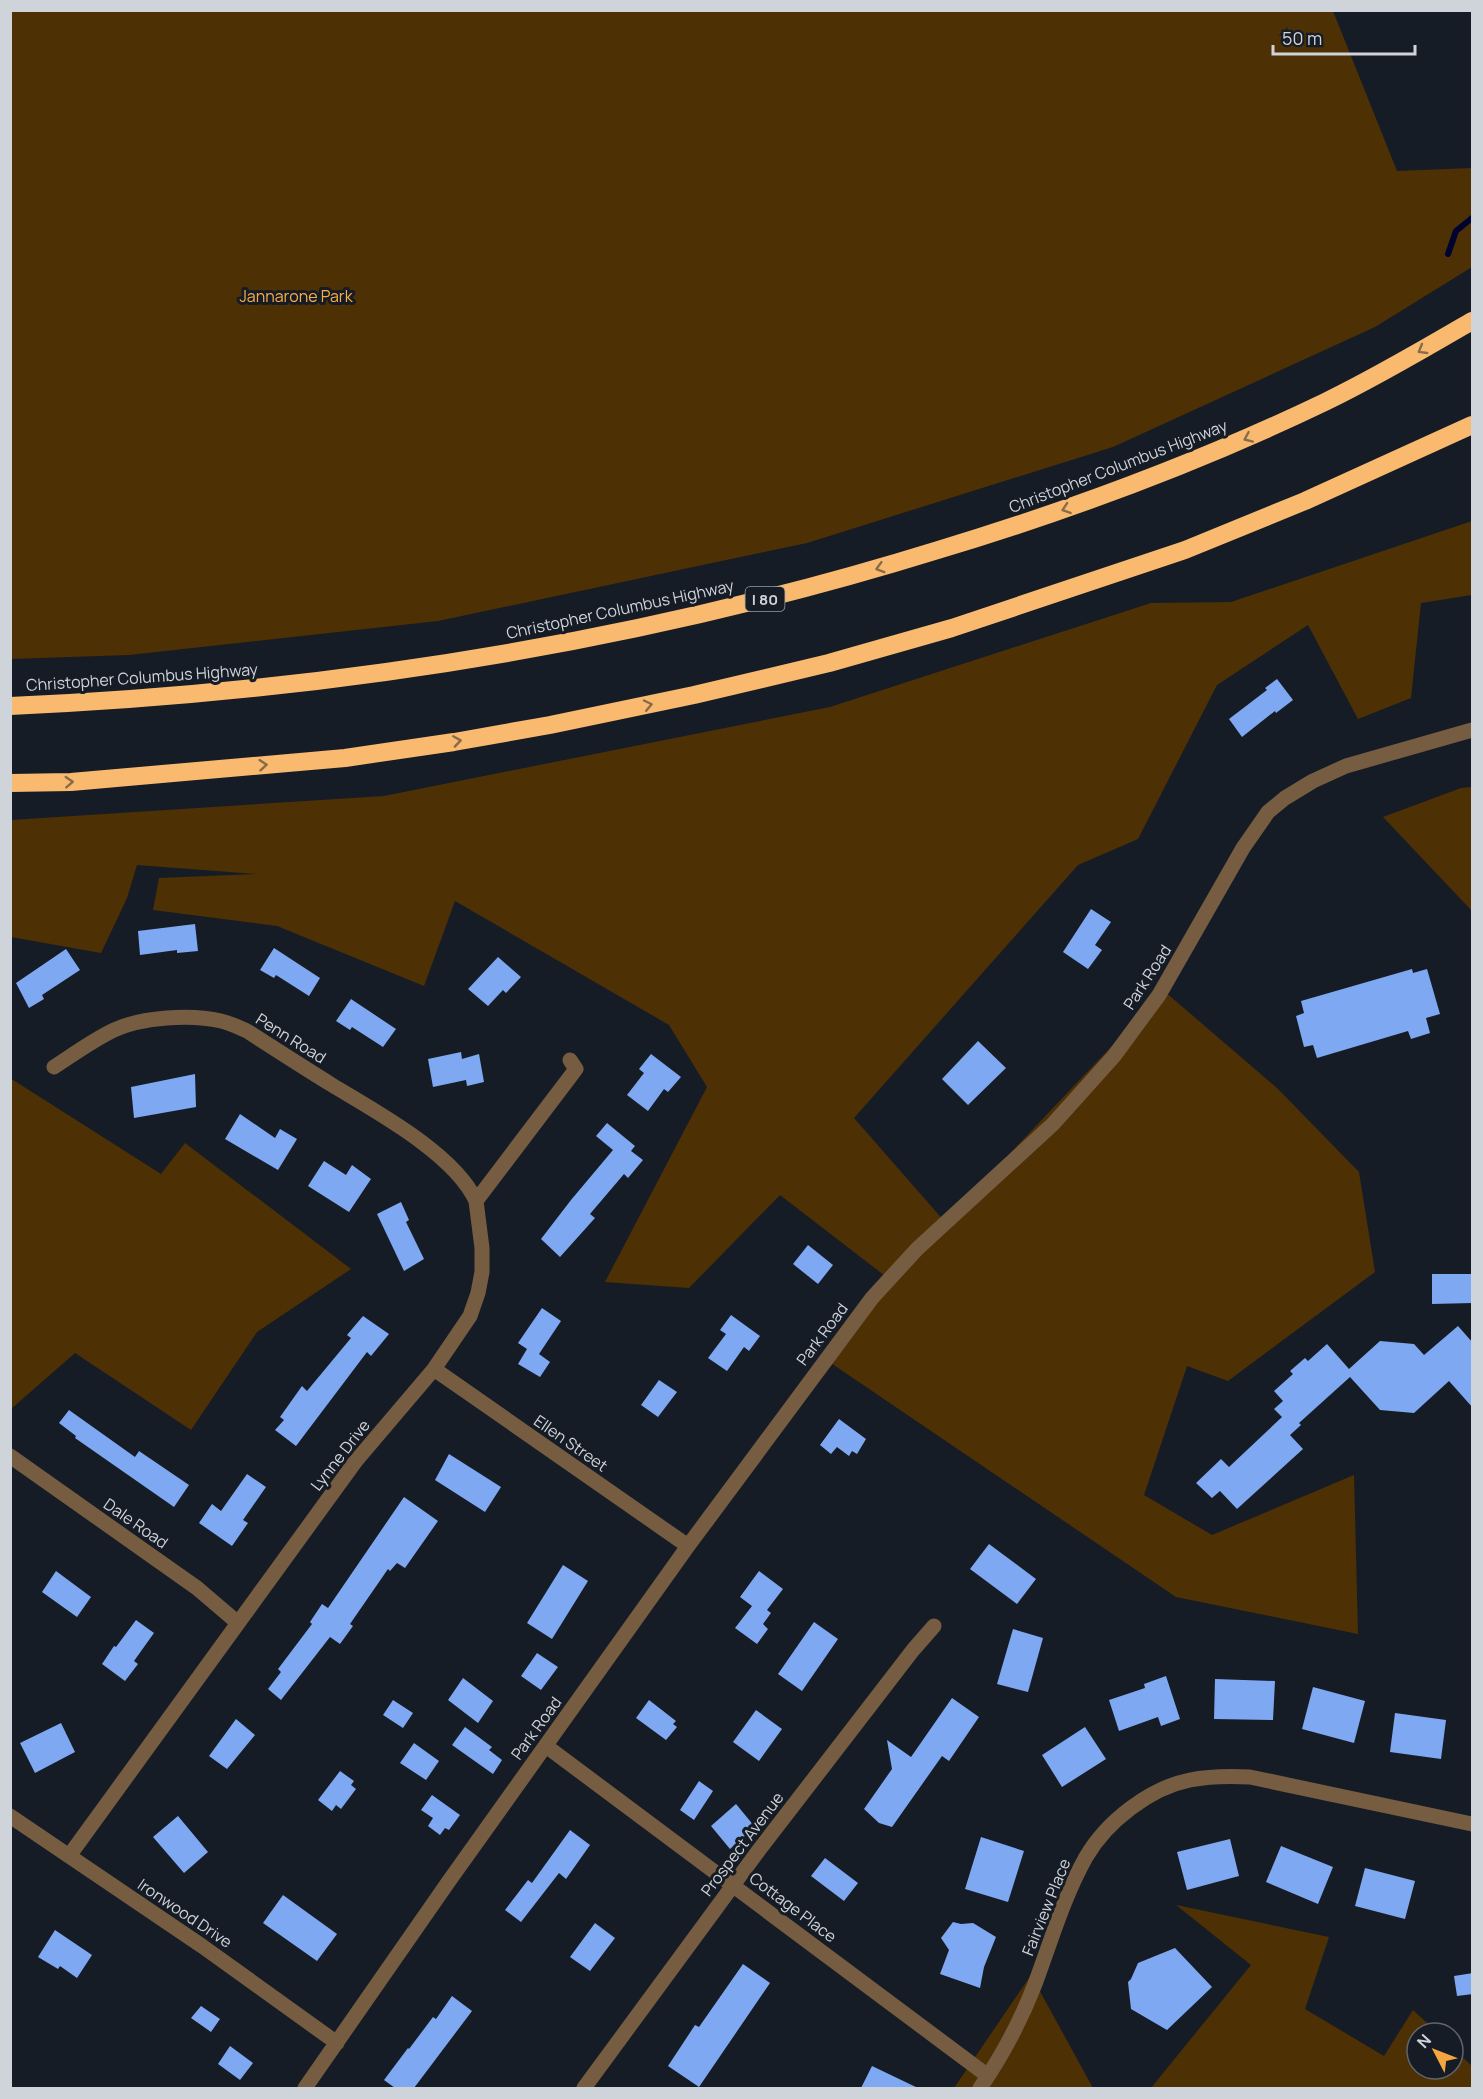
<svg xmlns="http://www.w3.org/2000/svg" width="1483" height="2099" font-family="Manrope,sans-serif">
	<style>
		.green { fill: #4e3005 }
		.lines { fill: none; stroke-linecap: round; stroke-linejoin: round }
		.stream { stroke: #000230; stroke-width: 6 }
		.building { fill: #7fa8f2 }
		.minor { stroke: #765d41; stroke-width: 15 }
		.highway { stroke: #f9ba6f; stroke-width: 18 }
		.oneway { stroke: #886b4a }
		.labels { text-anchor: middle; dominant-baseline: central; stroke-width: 6; stroke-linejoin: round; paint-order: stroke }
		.shield { fill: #161c25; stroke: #989ca4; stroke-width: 1.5 }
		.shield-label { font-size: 15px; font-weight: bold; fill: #cfd3da }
		.park-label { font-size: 16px; fill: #fbad45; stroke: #161c25 }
		.street-label { font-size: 16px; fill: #cfd3da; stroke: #161c25 }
	</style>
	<rect width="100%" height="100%" fill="#161c25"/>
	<path class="green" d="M10 11H1333L1397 171 1472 168V267L1375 327 1113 447 807 543 438 621 129 655 11 659Z
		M1472 521V595L1421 603 1411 698 1358 719 1308 625 1217 685 1138 839 1078 865 854 1118 945 1222 1164 991 1277 1088 1359 1172 1375 1272 1228 1381 1187 1366 1144 1495 1212 1535 1354 1475 1358 1634 1176 1597 822 1357 889 1279 780 1195 689 1288 605 1282 707 1087 669 1025 455 901 424 986 277 926 153 910 159 878 257 874 137 865 127 898 101 953 11 937V820L384 796 830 707 1151 603 1231 602Z
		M1472 787V911L1383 817 1461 788Z
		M10 1078 161 1174 185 1143 351 1269 257 1332 191 1430 75 1353 11 1409Z
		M1176 1905 1329 1937 1305 2009 1384 2056 1413 2010 1438 2033H1417V2069H1453V2048L1472 2066V2088H1151L1251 1965Z
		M1031 1975 1093 2088H954Z"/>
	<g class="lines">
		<path class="stream" d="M1448 254 1456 231 1472 218"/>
	</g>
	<path class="building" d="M1277 679 1293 700 1276 713 1275 711 1242 737 1229 719 1267 690 1265 688Z
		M1091 909 1111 922 1095 945 1102 950 1088 969 1063 952Z
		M195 924 198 951 177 953V950L140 955 138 931Z
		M274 948 320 978 309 996 276 975 274 978 260 970Z
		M66 949 80 970 42 995 44 999 29 1008 16 983Z
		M498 957 521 977 506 993 503 990 488 1006 468 989Z
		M1412 969 1413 973 1427 969 1440 1014 1426 1018 1430 1033 1411 1039 1408 1031 1317 1058 1313 1045 1304 1047 1296 1016 1304 1013 1301 1001Z
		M351 999 396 1029 383 1047 352 1027 350 1030 336 1021Z
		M978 1041 1006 1068 968 1105 942 1079Z
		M461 1052 462 1059 479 1054 484 1082 467 1086 466 1080 433 1087 428 1059Z
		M651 1054 681 1077 668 1092 664 1089 648 1111 627 1095 644 1073 639 1069Z
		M195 1074 196 1107 134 1118 131 1087Z
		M240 1114 275 1138 280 1129 297 1139 278 1170 225 1139Z
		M607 1123 635 1146 631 1151 643 1160 628 1178 624 1174 590 1214 595 1218 560 1257 541 1239 571 1200 613 1150 596 1136Z
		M324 1161 346 1175 352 1165 371 1179 349 1212 308 1186Z
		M401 1202 409 1220 406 1222 424 1259 404 1271 377 1214Z
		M808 1245 833 1265 818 1284 793 1264Z
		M1432 1274H1473V1303L1432 1304Z
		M542 1308 561 1321 539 1354 550 1362 540 1377 518 1364 527 1349 518 1343Z
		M731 1315 760 1336 749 1351 744 1347 727 1371 708 1358 726 1334 720 1330Z
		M363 1316 389 1334 371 1356 367 1352 296 1446 275 1430 284 1420 280 1417 302 1386 307 1391 351 1338 347 1335Z
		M1458 1326 1473 1343V1408L1449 1381 1414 1413 1380 1410 1350 1377 1299 1423 1301 1425 1290 1435 1303 1449 1237 1509 1220 1491 1212 1498 1196 1483 1221 1459 1229 1467 1282 1417 1274 1409 1283 1401 1274 1391 1293 1374 1290 1371 1305 1358 1308 1361 1327 1344 1349 1369 1380 1341 1414 1344 1424 1355Z
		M659 1380 677 1392 658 1417 641 1405Z
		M69 1410 135 1457 139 1451 189 1485 174 1507 75 1438 76 1436 59 1423Z
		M839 1419 866 1439 857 1454 852 1451 849 1456 837 1447 831 1454 820 1445Z
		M449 1454 501 1487 485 1512 435 1480Z
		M247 1474 266 1487 243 1520 248 1523 232 1546 199 1523 212 1504 221 1511Z
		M404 1497 438 1521 405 1568 397 1563 390 1571 388 1569 350 1624 353 1626 340 1644 330 1637 281 1700 268 1689 281 1672 278 1669 312 1624 310 1622 322 1604 328 1608Z
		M989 1544 1036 1579 1017 1604 970 1569Z
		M563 1565 588 1581 552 1639 527 1623Z
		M56 1571 91 1597 77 1617 42 1592Z
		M759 1571 783 1589 767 1610 771 1613 763 1624 768 1629 757 1644 735 1628 752 1606 740 1597Z
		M136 1620 154 1633 134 1661 138 1664 125 1681 102 1664 114 1646 116 1647Z
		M814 1622 838 1639 802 1691 778 1674Z
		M1013 1629 1043 1638 1028 1692 997 1684Z
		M537 1653 558 1667 541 1690 521 1676Z
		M1166 1676 1180 1719 1161 1726 1158 1717 1119 1731 1109 1700 1145 1688 1144 1684Z
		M463 1678 493 1701 478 1723 448 1700Z
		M1215 1679 1275 1681 1273 1720 1214 1719Z
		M1313 1687 1365 1701 1354 1743 1302 1729Z
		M952 1698 979 1717 949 1761 942 1756 892 1827 879 1823 864 1809 892 1769 887 1740 911 1757Z
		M393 1700 413 1713 403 1728 383 1715Z
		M649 1700 676 1721 673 1724 677 1727 666 1740 636 1718Z
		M756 1710 782 1729 759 1761 733 1742Z
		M1395 1713 1446 1720 1441 1759 1390 1752Z
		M236 1719 255 1735 227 1769 209 1756Z
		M61 1723 75 1752 35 1773 20 1743Z
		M465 1727 492 1747 489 1750 502 1760 493 1774 452 1745Z
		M1085 1727 1106 1759 1062 1787 1042 1755Z
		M414 1743 439 1761 426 1780 400 1763Z
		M340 1771 354 1781 351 1785 356 1789 341 1809 336 1805 332 1811 318 1800Z
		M699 1781 713 1791 694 1820 680 1810Z
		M432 1795 460 1815 449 1830 445 1828 440 1835 428 1826 433 1818 421 1810Z
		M736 1804 755 1827 730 1849 711 1826Z
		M178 1816 208 1852 184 1873 153 1837Z
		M570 1830 590 1845 566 1879 559 1873 521 1922 505 1910 528 1880 532 1883Z
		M981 1837 1024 1851 1008 1902 965 1889Z
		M1230 1839 1239 1876 1187 1890 1177 1852Z
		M1281 1846 1333 1867 1318 1904 1266 1882Z
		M825 1858 858 1883 844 1901 811 1876Z
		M1365 1868 1415 1881 1405 1919 1355 1906Z
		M283 1895 337 1934 317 1961 263 1923Z
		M953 1922 961 1924 973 1923 996 1937 984 1967 980 1988 940 1974 949 1950 941 1938Z
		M595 1923 615 1938 590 1971 570 1957Z
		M55 1930 92 1955 77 1978 60 1966 58 1969 38 1957Z
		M1175 1948 1212 1987 1167 2030 1131 2009 1128 1982 1131 1979 1138 1963Z
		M743 1964 770 1983 699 2087 668 2066 695 2025 699 2027Z
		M1473 1973V1994L1457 1996 1454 1976Z
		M452 1996 472 2011 414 2088H395L384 2080 408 2048 409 2049 433 2017 436 2019Z
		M201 2006 220 2019 211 2032 191 2018Z
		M230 2046 253 2063 240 2080 218 2064Z
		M872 2066 918 2088H861Z"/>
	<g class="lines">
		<path class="minor" d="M54 1067C74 1054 93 1040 114 1030 142 1017 191 1014 221 1021 230 1023 238 1027 247 1031 275 1049 303 1067 332 1085 375 1111 455 1154 476 1201
			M434 1369 688 1546
			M10 1456 197 1588 238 1623
			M546 1746 988 2076
			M10 1816 202 1946 337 2043
			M69 1856 355 1462 434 1369 470 1316 478 1293 482 1272V1248L476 1201 576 1069 570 1060
			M305 2088 449 1881 688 1546 872 1298 917 1249 1053 1124 1114 1056 1159 995 1243 848 1268 812 1285 798 1313 781 1346 766 1472 730
			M584 2088 759 1850 913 1650 934 1626
			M980 2088C1002 2056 1021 2020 1035 1984 1051 1941 1064 1896 1086 1857 1107 1821 1150 1788 1190 1780 1210 1776 1230 1776 1250 1777L1472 1824"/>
		<path class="highway" d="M10 706C325 692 638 643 938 550 1071 510 1200 462 1325 402 1375 378 1424 349 1472 321
			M10 783 71 782 345 758 454 742 550 725 694 695 829 663 952 628 1185 550 1305 501 1472 425"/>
	</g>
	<defs><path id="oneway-chevron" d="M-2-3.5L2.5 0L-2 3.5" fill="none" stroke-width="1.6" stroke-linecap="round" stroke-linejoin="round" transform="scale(1.5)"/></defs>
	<g class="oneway">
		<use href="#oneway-chevron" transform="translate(1422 350) rotate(150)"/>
		<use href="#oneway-chevron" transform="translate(1248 438) rotate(156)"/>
		<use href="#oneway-chevron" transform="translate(1066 509) rotate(161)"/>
		<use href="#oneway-chevron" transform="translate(880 568) rotate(164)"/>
		<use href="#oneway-chevron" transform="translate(648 705) rotate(-12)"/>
		<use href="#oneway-chevron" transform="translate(457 741) rotate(-9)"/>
		<use href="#oneway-chevron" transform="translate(263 765) rotate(-5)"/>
		<use href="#oneway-chevron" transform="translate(69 782) rotate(-3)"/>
	</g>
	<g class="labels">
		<rect class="shield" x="745.5" y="587" width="39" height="24" rx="4.5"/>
		<g class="shield-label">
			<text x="765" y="599">I 80</text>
		</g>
		<g class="park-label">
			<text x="296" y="296">Jannarone Park</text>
		</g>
		<g class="street-label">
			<text transform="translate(1118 466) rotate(-21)">Christopher Columbus Highway</text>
			<text transform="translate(620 609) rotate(-12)">Christopher Columbus Highway</text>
			<text transform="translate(142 677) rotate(-4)">Christopher Columbus Highway</text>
			<text transform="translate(1147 977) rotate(-57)">Park Road</text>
			<text transform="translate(291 1038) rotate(32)">Penn Road</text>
			<text transform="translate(822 1334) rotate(-53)">Park Road</text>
			<text transform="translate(571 1443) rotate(35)">Ellen Street</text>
			<text transform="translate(340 1455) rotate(-52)">Lynne Drive</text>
			<text transform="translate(136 1523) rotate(35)">Dale Road</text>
			<text transform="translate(536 1728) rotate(-54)">Park Road</text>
			<text transform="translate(742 1844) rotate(-53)">Prospect Avenue</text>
			<text transform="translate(793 1907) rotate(37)">Cottage Place</text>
			<text transform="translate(1046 1907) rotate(-68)">Fairview Place</text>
			<text transform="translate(185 1913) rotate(34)">Ironwood Drive</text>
		</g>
	</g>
	<rect width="1483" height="2099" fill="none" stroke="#cfd3da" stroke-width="24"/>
	<g transform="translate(1435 2051) rotate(312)"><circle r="28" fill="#161c25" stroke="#60656d" stroke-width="1.5"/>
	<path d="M0-4.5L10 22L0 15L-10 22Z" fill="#f1a640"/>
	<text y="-9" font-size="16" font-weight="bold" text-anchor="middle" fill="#cfd3da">N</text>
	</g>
	<path d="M1273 45v9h142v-9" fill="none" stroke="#cfd3da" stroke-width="3"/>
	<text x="1282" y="45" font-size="18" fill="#cfd3da" stroke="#161c25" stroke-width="4.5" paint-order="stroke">50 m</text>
</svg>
